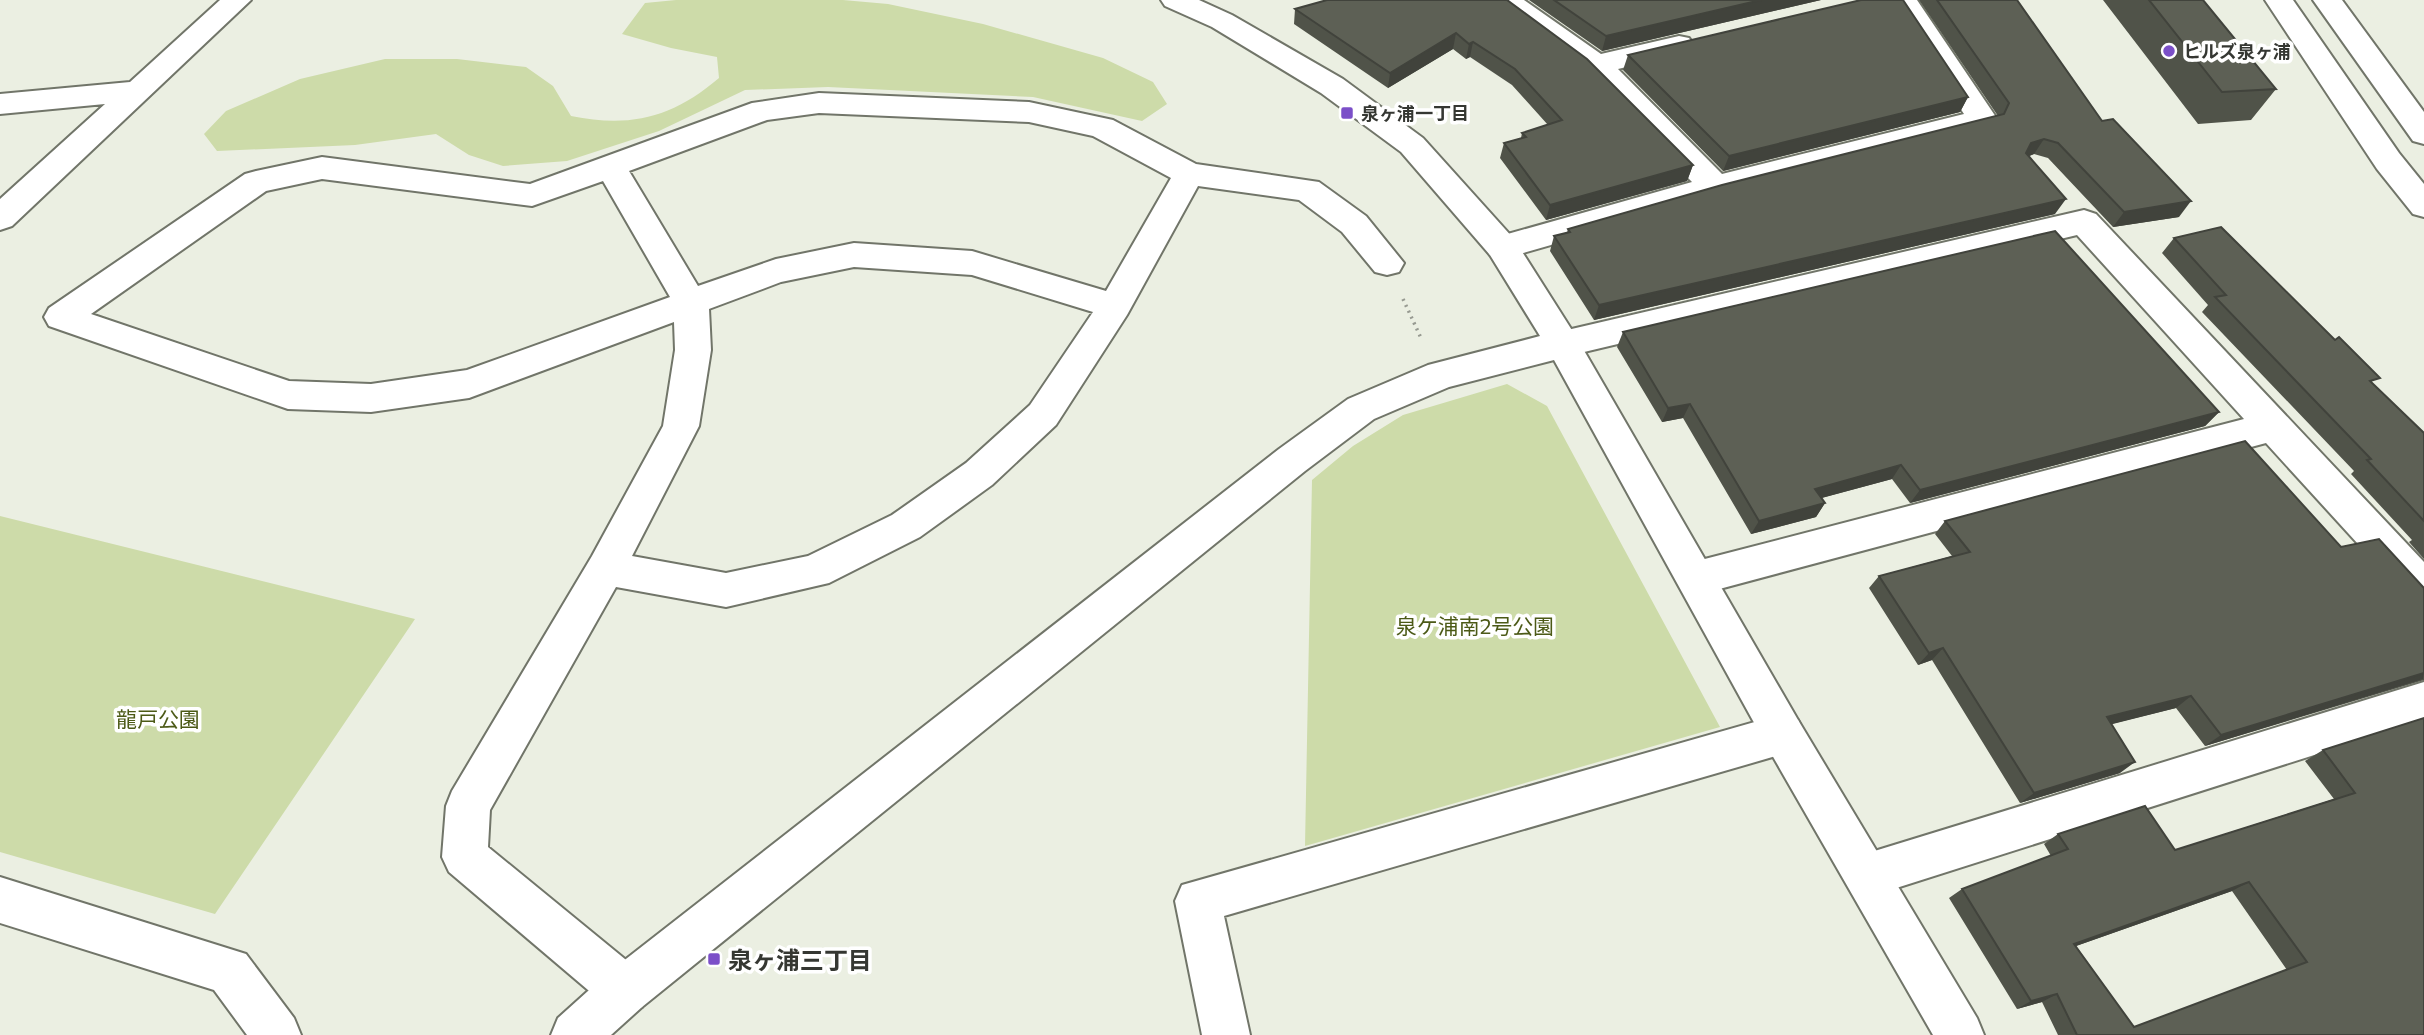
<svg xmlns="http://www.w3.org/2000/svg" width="2424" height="1035" font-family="Commissioner,'Noto Sans JP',sans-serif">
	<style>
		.green { fill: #cddba9 }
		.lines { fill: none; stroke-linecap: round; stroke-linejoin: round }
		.minor-casing { stroke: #717569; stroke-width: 4 }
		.tertiary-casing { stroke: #717569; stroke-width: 4 }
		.path { stroke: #979a91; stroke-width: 3.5; stroke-dasharray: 2 4.5; stroke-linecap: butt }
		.minor { fill: #fff; fill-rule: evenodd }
		.tertiary { fill: #fff; fill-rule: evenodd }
		.wall { fill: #505349; fill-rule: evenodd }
		.shaded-wall { fill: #41433c }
		.building { fill: #5d6055; stroke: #41433c; stroke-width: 2; fill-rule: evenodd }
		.poi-dot { fill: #7b4fc8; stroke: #fff; stroke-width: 2.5 }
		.labels { text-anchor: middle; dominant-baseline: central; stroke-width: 7; stroke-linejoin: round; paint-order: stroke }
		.far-poi-label { font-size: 18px; font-weight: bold; fill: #353732; stroke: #fff; text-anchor: start }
		.park-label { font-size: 21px; fill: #4c5a17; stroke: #fff }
		.near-poi-label { font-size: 24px; font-weight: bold; fill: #353732; stroke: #fff; text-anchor: start }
	</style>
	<rect width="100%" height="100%" fill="#ebefe2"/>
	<path class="green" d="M676 0H843L888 4 983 24 1103 58 1153 82 1167 104 1142 121 1033 97 828 87 745 90 659 131 567 161 503 166 469 155 436 134 355 145 217 151 204 134 226 111 300 79 385 59H457L526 67 553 86 571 116C630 128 672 118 719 78L717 57 671 48 622 34 645 3Z
		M1507 384 1547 406 1720 727 1305 846 1312 480 1353 446 1403 415Z
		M0 516 415 619 215 914 0 852Z"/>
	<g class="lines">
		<g class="minor-casing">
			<path id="minor" d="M220 0H251L12 226 0 230V199L105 104 0 114V94L130 82Z
				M1491 0H1524L1601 54 1679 36 1689 38 1694 45 1689 52 1618 69 1722 174 1964 114 1889 0H1917L1998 120 1994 127 1715 198 1502 259 1490 255 1485 247 1490 239 1692 182 1585 72 1495 6Z
				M819 93 1029 102 1113 120 1196 164 1319 182 1366 216 1404 263 1399 272 1387 275 1375 272 1342 232 1299 200 1198 186 1127 315 1056 425 992 485 920 537 829 583 726 607 616 587 490 810 488 847 642 973 649 990 642 1007 625 1014 608 1007 449 872 442 857 446 806 452 791 592 556 663 426 675 350 674 322 469 398 371 412 288 409 49 326 44 317 49 308 245 174 256 171 322 157 530 184 752 103ZM819 113 1029 122 1093 136 1171 178 1106 291 972 251 854 243 776 259 698 286 629 171 767 120ZM322 179 532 206 603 181 670 297 467 370 371 384 289 381 91 314 266 191ZM854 267 972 275 1093 312 1030 405 966 463 892 515 808 556 726 573 632 556 699 426 711 350 709 309 781 282Z
				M2084 210 2096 214 2424 562V606L2410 601 2266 443 1697 595 1683 590 1677 578 1683 566 1697 561 2244 419 2077 235 1563 357 1551 353 1545 344 1551 335 1563 331Z
				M2424 682V720L1868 897 1852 891 1845 875 1852 859 1868 853Z
				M1783 714 1798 720 1804 734 1798 748 1783 754 1224 916 1250 1035H1202L1175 901 1182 885Z
				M0 877 246 954 294 1018 301 1035H247L214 990 0 923Z"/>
		</g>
		<g class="tertiary-casing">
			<path id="tertiary" d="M1161 0H1199L1232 15 1343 79 1423 138 1514 239 1575 335 1798 720 1977 1018 1984 1035H1933L1768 748 1554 360 1449 387 1374 419 1305 471 642 1007 611 1035H551L558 1018 608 973 1279 449 1348 399 1428 365 1540 336 1490 255 1401 152 1321 93 1212 27 1165 6Z
				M2265 0H2293L2399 153 2424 184V217L2413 214 2377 169Z
				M2313 0H2342L2424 112V144L2413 141Z"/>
		</g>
		<path class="path" d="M1403 299 1421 338"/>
		<use href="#minor" class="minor"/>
		<use href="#tertiary" class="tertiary"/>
	</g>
	<path class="wall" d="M1507 0 1693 165 1687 181 1546 220 1500 158 1504 143 1521 138 1522 133 1548 125 1512 85 1470 57 1466 59 1453 49 1388 88 1294 24 1295 9Z
		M1529 0H1821L1602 51Z
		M1919 0H2017L2102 121 2179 217 2113 227 2048 158 2034 154 2029 156 2055 214 1594 320 1550 251 1554 236 1567 233 1568 229 1998 116Z
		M2103 0H2203L2276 89 2251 120 2198 124Z
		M1628 55 1968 97 1960 112 1723 171 1623 70Z
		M2174 238 2373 384 2424 433V559L2409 542 2412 540 2351 474 2354 471 2202 312 2208 305 2162 253Z
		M1623 332 2219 412 2205 426 1910 503 1892 479 1821 498 1825 503 1816 517 1751 534 1683 418 1662 422 1617 347Z
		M1945 521 2341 547 2424 588V680L2205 746 2176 708 2111 724 2120 773 2020 803 1932 660 1918 665 1869 588 1879 576 1952 556 1935 534Z
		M2424 718V1035H2058L2042 1002 2017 1009 1949 898 1962 889 2051 856 2044 844 2058 834 2175 850 2334 799 2305 761 2323 750ZM2232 891 2287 970 2134 1027 2076 946Z"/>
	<path class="shaded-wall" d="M1761 0H1821L1602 51 1606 36Z
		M1456 33 1453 49 1388 88 1390 73Z
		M1473 42 1470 57 1466 59 1469 44Z
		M1968 97 1960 112 1723 171 1729 156Z
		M2044 139 2034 154 2022 159 2031 143Z
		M1693 165 1687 181 1546 220 1550 205Z
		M2066 199 2055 214 1594 320 1599 305Z
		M2191 201 2179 217 2113 227 2124 212Z
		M1690 404 1683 418 1662 422 1668 408Z
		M2219 412 2205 426 1910 503 1920 490Z
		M1901 465 1892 479 1807 502 1815 489Z
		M1825 503 1816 517 1751 534 1759 521Z
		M1943 648 1932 660 1918 665 1929 653Z
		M2424 673 2423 679 2205 746 2221 735Z
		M2191 696 2176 708 2093 729 2107 717Z
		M2135 762 2120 773 2020 803 2034 793Z
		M2249 882 2232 891 2059 952 2074 944Z
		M2057 994 2042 1002 2017 1009 2031 1001Z"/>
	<path class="building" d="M1327 0H1507L1587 59 1693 165 1550 205 1504 143 1526 137 1522 133 1562 120 1515 69 1473 42 1469 44 1456 33 1390 73 1295 9Z
		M1554 0H1761L1606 36Z
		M1861 0H1903L1968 97 1729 156 1628 55Z
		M1937 0H2017L2102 121 2113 119 2191 201 2124 212 2058 143 2044 139 2031 143 2026 153 2066 199 1599 305 1554 236 1570 232 1568 229 1722 185 2004 114 2009 103Z
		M2149 0H2203L2276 89 2222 92Z
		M2221 227 2335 340 2339 337 2380 378 2370 381 2424 433V521L2367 460 2371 459 2215 297 2226 295 2174 238Z
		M2055 231 2219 412 1920 490 1901 465 1815 489 1825 503 1759 521 1690 404 1668 408 1623 332Z
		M2245 441 2341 547 2379 539 2424 588V673L2221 735 2191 696 2107 717 2135 762 2034 793 1943 648 1929 653 1879 576 1970 552 1945 521Z
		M2424 718V1035H2077L2057 994 2031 1001 1962 889 2068 849 2058 834 2145 806 2175 850 2355 793 2323 750ZM2249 882 2307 962 2134 1027 2074 944Z"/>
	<g class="poi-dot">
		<circle cx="2169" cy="51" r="7"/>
		<rect x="1340" y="106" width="14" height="14" rx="3.5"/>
		<rect x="707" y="952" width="14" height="14" rx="3.5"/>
	</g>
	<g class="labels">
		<g class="far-poi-label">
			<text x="2183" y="51">ヒルズ泉ヶ浦</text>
			<text x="1361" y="113">泉ヶ浦一丁目</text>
		</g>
		<g class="park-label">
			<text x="1475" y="625">泉ケ浦南2号公園</text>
			<text x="158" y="718">龍戸公園</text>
		</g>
		<g class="near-poi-label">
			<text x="728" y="959">泉ヶ浦三丁目</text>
		</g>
	</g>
</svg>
